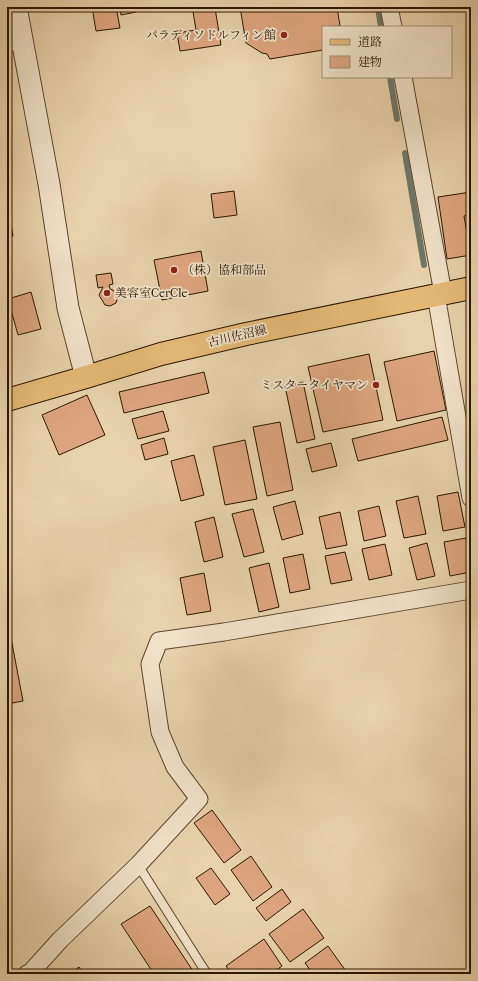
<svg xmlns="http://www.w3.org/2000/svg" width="478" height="981" font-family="'IM FELL French Canon','Noto Serif JP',serif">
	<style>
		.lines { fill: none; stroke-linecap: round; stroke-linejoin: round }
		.stream { stroke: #6d7767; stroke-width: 6 }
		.building { fill: #dda57f; stroke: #2d1600 }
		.service-casing { stroke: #5c452b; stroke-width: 10 }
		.minor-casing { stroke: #5c452b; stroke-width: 19 }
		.tertiary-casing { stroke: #5c452b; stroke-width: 23 }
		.primary-casing { stroke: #2d1600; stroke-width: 24 }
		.service { stroke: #f0e2c8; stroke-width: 8 }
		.minor { stroke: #f0e2c8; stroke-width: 17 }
		.tertiary { stroke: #f0e2c8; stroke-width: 21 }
		.primary { stroke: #e4b976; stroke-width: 22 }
		.poi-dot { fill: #8f2418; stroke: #f0e2c8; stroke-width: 1.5 }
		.labels { text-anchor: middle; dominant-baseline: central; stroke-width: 3.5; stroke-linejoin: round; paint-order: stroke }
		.poi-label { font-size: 12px; fill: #2d1600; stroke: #f0e2c8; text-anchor: end }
		.street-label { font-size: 12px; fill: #2d1600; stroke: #f0e2c8 }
	</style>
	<rect width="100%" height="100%" fill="#e8d2ab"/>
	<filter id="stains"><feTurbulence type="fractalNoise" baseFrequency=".005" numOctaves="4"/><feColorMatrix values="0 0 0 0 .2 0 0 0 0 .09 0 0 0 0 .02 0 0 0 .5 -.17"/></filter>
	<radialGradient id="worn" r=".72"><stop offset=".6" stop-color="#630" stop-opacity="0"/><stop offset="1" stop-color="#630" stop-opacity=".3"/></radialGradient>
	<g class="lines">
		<path class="stream" d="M378 7 381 27
			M390 77 397 119
			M405 153 424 265"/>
	</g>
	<path class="building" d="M92 7H116L120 28 96 31Z
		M120 7H135L136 12 121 15Z
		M240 7H337L340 26 323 27V50L270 59 267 54 262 53 246 43Z
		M215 8 221 45 180 51 177 33 196 30 193 12Z
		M234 191 237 215 214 218 211 194Z
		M471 192V215L464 216 471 255 447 259 438 197Z
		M7 201 13 236 7 238Z
		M201 251 208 291 162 300 154 260Z
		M111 273 113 284 109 285 110 289 113 290 118 296 116 303 110 306 105 305 99 295 103 287 98 288 96 275Z
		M31 292 41 329 18 335 8 299Z
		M434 351 446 410 397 421 384 362Z
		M369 354 383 420 323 432 308 367Z
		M204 372 209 393 124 413 119 392Z
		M303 382 315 439 297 443 285 386Z
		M87 395 105 435 59 455 42 415Z
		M163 411 169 431 138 439 132 419Z
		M442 417 448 440 358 461 352 439Z
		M280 422 293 490 267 496 253 427Z
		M164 438 168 454 145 460 141 445Z
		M245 440 257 499 225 505 213 447Z
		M331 443 337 466 312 472 306 449Z
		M194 455 204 495 181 501 171 461Z
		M458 492 465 527 443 531 437 496Z
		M418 496 426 534 404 538 396 501Z
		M295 501 303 534 282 540 273 507Z
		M379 506 386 536 364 541 358 511Z
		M253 509 264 552 244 557 232 514Z
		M340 512 347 545 326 549 319 517Z
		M214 517 223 557 204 562 195 522Z
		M466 538 471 568V572L450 576 444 542Z
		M427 543 435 576 417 580 409 548Z
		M385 544 392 575 369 580 362 549Z
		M345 552 352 580 331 584 325 556Z
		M303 554 310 589 290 593 283 558Z
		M269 563 279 607 259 612 249 568Z
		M204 573 211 611 187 615 180 578Z
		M7 617 23 701 7 704Z
		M212 810 241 850 224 863 194 823Z
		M251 856 272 887 253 901 231 870Z
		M211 868 230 894 215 905 196 878Z
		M282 889 291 902 266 921 256 908Z
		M150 906 195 974H154L121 924Z
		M303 909 324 938 290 962 269 934Z
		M264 939 282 966 271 974H232L226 966Z
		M328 946 348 974H313L305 963Z
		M79 967 84 974H69Z"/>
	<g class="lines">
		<g class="service-casing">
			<path id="service" d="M138 865 207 974"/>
		</g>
		<g class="minor-casing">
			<path id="minor" d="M389 7 393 27
				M7 43 23 40
				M403 77 443 293
				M436 295 471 498
				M27 974 31 972 60 940 138 865 199 799 175 767 160 732 150 664 159 641 224 632 471 590"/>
		</g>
		<g class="tertiary-casing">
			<path id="tertiary" d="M16 7 49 184 68 308 86 377"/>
		</g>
		<g class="primary-casing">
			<path id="primary" d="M7 400 86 377 161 354 246 334 471 288"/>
		</g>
		<use href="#service" class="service"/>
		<use href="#minor" class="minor"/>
		<use href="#tertiary" class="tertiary"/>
		<use href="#primary" class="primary"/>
	</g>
	<g class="poi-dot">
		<circle cx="284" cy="35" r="4"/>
		<circle cx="174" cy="270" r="4"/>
		<circle cx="107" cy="293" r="4"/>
		<circle cx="376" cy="385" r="4"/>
	</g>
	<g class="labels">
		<g class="poi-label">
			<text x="276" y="35">パラディソドルフィン館</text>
			<text x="182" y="270" text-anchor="start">（株）協和部品</text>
			<text x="115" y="293" text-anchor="start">美容室CerCle</text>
			<text x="368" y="385">ミスタータイヤマン</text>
		</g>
		<g class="street-label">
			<text transform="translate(237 336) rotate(-13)">古川佐沼線</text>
		</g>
	</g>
	<rect width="478" height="981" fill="none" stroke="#e8d2ab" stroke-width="24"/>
	<rect x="8" y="8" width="462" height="965" fill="none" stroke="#2d1600" stroke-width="2"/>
	<rect x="12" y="12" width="454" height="957" fill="none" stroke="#2d1600"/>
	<rect x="322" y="26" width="130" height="52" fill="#f0e2c8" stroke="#a29078"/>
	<rect x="330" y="39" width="20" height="6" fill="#e4b976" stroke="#a29078"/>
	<text x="358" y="46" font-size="12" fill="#2d1600">道路</text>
	<rect x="330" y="56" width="20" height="12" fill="#dda57f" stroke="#a29078"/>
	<text x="358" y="66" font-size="12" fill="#2d1600">建物</text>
	<rect width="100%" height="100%" filter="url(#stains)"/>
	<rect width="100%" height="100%" fill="url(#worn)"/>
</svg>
